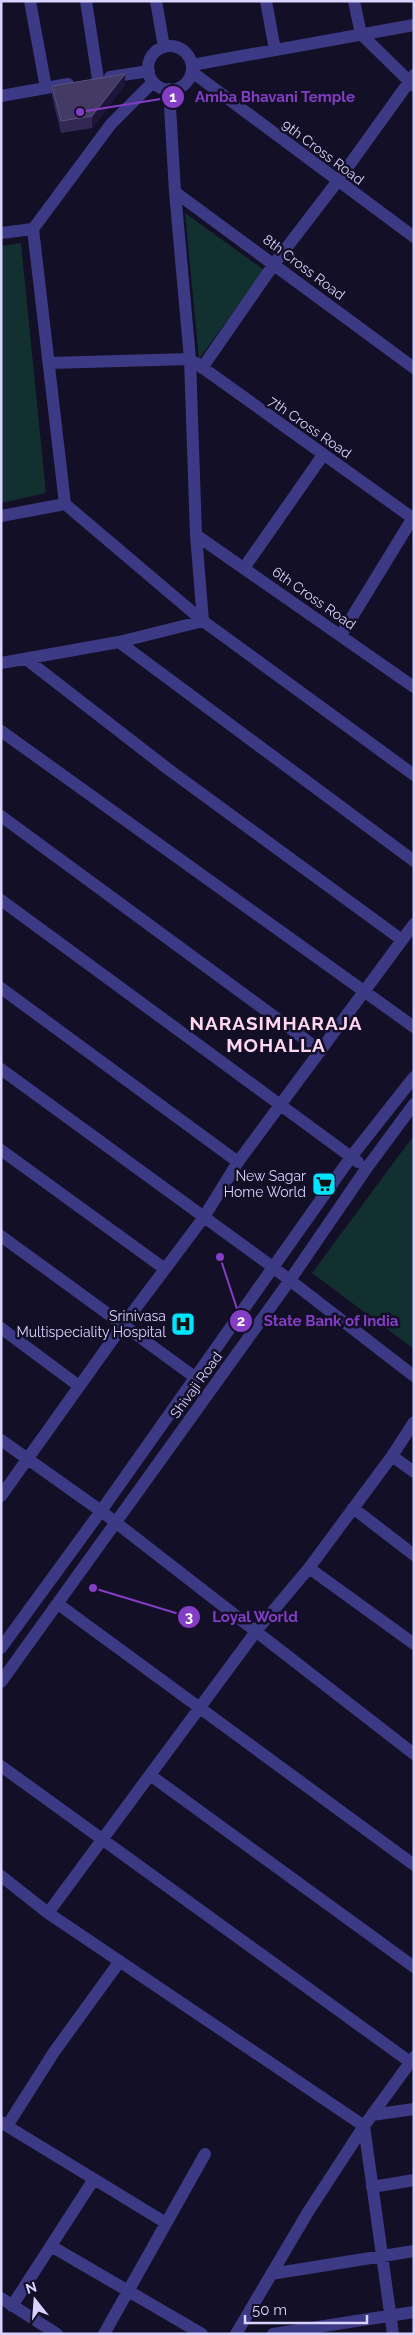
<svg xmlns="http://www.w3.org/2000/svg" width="415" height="2335" font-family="Raleway,sans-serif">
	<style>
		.green { fill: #12302f }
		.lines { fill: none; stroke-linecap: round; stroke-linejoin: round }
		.minor { stroke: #3d3a85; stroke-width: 12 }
		.wall { fill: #312854 }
		.shaded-wall { fill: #1d163a }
		.building { fill: #433a66; stroke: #5a527e }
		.labels { text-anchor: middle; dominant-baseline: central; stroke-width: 5; stroke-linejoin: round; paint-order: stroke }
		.street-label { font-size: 14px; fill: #d9d4ff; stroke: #130f26 }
		.poi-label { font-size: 14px; fill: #d9d4ff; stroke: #130f26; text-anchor: end }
		.district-label { font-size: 19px; font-weight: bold; letter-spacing: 1px; fill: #ffd6f0; stroke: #130f26 }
		.leader { fill: none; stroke: #843dc5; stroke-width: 2 }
		.callout-dot { fill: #843dc5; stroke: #130f26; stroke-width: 2 }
		.mark-label { font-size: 15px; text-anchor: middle; font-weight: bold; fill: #fff }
		.callout-label { font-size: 15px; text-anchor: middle; font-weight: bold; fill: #843dc5; stroke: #130f26; stroke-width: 5; stroke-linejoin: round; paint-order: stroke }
	</style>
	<rect width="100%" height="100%" fill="#130f26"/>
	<path class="green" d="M185 213 264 270 199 359Z
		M21 243 46 493 1 503V246Z
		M414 1135V1349L312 1273Z"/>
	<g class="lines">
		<path class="minor" d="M30 1 46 88
			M86 1 98 79
			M156 1 164 47
			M266 1 275 50
			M354 1 361 34 414 86
			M148 68a22 22 0 1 1 44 0a22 22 0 1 1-44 0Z
			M192 65 414 25
			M192 72 414 237
			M110 77 149 71
			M1 96 68 84
			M175 192 414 368
			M1 233 33 229
			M49 363 190 359
			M196 363 414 519
			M202 368 274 264 337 182 414 75
			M65 504 203 621 414 775
			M1 516 65 504 33 229 111 124 153 82
			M196 535 414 687
			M244 568 323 455
			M341 635 414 516
			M119 642 203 621 196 535 190 359 175 192 169 89
			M26 659 168 769 402 940
			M1 663 119 642 414 861
			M1 731 414 1027
			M1 816 321 1051
			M1 900 358 1162
			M1 988 238 1162
			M1 1069 274 1268 414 1376
			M1 1150 165 1269
			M1 1236 196 1378
			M1 1328 79 1386
			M1 1440 101 1511 414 1754
			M392 1456 414 1472
			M1 1496 123 1325 204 1217 238 1162 414 924
			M353 1508 414 1555
			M309 1568 414 1644
			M58 1604 414 1865
			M1 1648 101 1511 351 1157 414 1077
			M1 1682 290 1280 366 1169 414 1104
			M1 1766 410 2062
			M150 1775 414 1967
			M1 1876 48 1913 364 2126 393 2334
			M48 1913 257 1630 309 1568 392 1456 414 1422
			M372 2115 414 2109
			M1 2122 7 2126 54 2052 120 1961
			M7 2126 166 2223
			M372 2187 414 2180
			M51 2246 202 2334
			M271 2274 414 2251
			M1 2298 57 2334
			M12 2306 94 2179
			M104 2334 205 2154
			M236 2334 308 2212 364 2126 414 2057
			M273 2334 414 2312"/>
	</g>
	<path class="wall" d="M125 85 92 128 61 133 52 97V86Z"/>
	<path class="shaded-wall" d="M125 74V85L92 128V116Z"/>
	<path class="building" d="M125 74 92 116 61 121 52 86Z"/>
	<defs>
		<g id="supermarket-square" transform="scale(1.25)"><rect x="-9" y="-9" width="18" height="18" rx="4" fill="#00e5ff" stroke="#130f26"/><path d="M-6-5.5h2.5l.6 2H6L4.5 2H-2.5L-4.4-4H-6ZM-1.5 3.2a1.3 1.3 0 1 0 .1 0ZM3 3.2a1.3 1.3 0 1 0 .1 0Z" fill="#111"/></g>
		<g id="hospital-square" transform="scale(1.25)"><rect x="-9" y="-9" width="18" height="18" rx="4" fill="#00e5ff" stroke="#130f26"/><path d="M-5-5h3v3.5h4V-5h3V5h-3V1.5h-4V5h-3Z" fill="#111"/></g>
	</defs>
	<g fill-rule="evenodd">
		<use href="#supermarket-square" x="324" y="1184"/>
		<use href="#hospital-square" x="183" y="1324"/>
	</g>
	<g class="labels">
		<g class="street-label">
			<text transform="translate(323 152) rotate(37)">9th Cross Road</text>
			<text transform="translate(304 267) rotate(37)">8th Cross Road</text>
			<text transform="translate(310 427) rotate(35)">7th Cross Road</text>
			<text transform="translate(314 598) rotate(35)">6th Cross Road</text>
			<text transform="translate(196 1385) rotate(-54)">Shivaji Road</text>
		</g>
		<g class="poi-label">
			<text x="306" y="1176">New Sagar<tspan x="306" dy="16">Home World</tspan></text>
			<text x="166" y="1316">Srinivasa<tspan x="166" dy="16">Multispeciality Hospital</tspan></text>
		</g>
		<g class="district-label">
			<text x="276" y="1023">NARASIMHARAJA<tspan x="276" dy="22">MOHALLA</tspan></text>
		</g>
	</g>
	<path class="leader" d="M80 112L173 97M220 1257L241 1321M93 1588L189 1617"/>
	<g class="callout-dot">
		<circle cx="80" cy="112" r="5"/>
		<circle cx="220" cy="1257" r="5"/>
		<circle cx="93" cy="1588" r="5"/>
		<circle cx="173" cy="97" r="12"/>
		<circle cx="241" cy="1321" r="12"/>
		<circle cx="189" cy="1617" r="12"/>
	</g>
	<g class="mark-label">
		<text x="173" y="102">1</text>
		<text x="241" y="1326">2</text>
		<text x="189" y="1622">3</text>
	</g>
	<g class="callout-label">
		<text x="275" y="102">Amba Bhavani Temple</text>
		<text x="331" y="1326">State Bank of India</text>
		<text x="255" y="1622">Loyal World</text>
	</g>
	<rect width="415" height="2335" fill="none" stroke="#d9d4ff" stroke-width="5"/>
	<g transform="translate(35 2300) rotate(343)" stroke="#130f26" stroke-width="4" paint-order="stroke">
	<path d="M0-4L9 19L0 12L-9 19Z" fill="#d9d4ff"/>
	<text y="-8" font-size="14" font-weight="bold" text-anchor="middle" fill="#d9d4ff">N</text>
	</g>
	<path d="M245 2315v8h122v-8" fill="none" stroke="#d9d4ff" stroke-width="2.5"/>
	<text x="252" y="2315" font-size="15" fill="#d9d4ff" stroke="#130f26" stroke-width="4" paint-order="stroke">50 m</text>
</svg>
